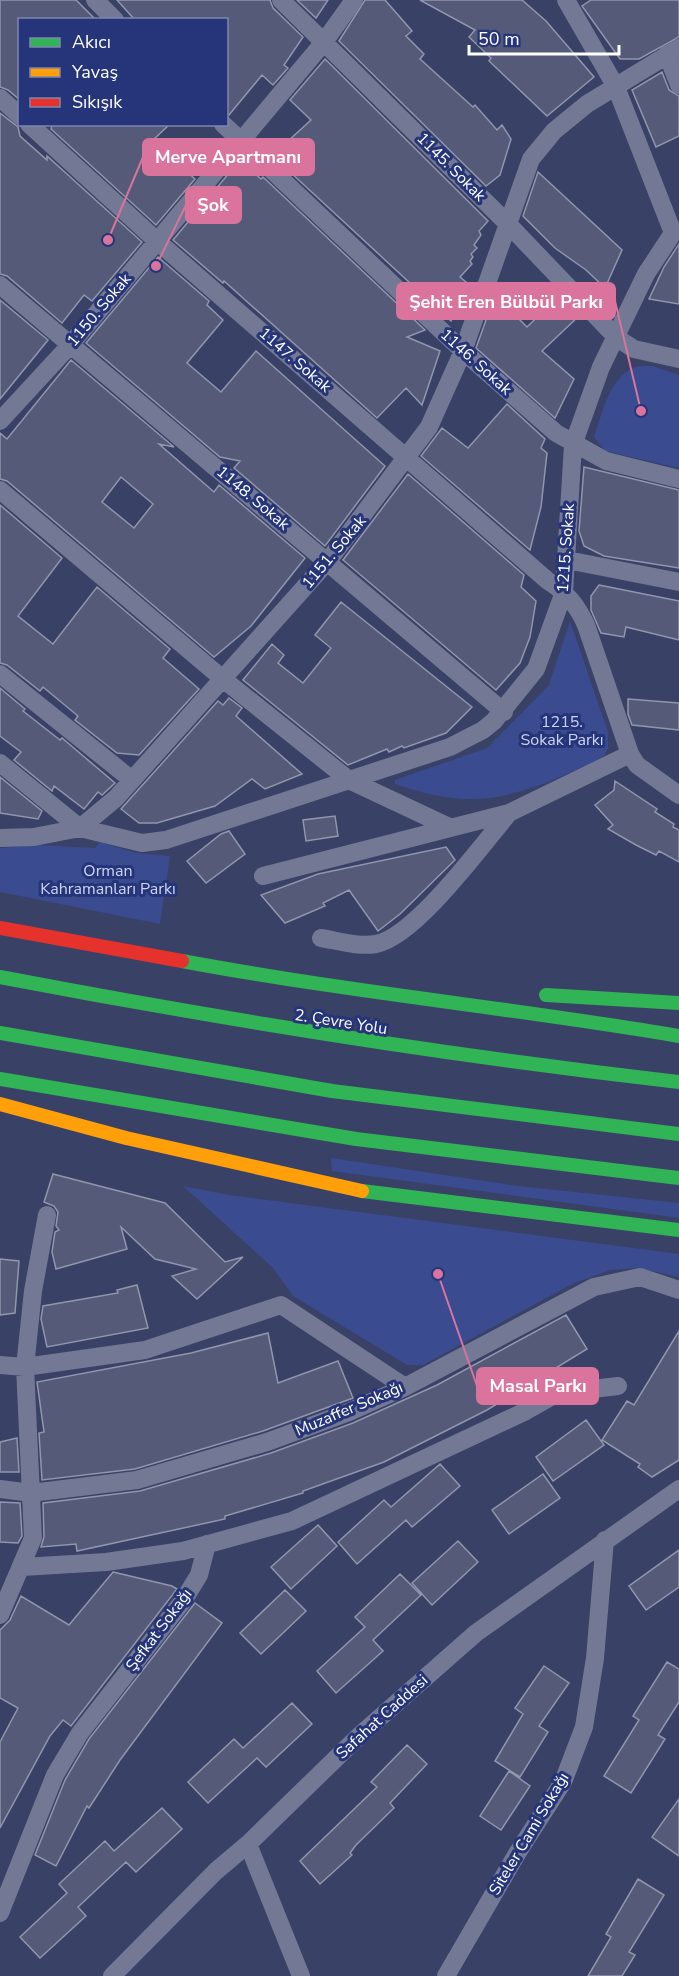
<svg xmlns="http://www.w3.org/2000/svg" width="679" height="1976" font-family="'Nunito Sans',sans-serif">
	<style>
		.green { fill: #3a4b90 }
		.building { fill: #545a78; stroke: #9196ac; stroke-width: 1.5; fill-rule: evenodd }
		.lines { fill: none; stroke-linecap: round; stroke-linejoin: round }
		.street { stroke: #737995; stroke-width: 18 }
		.fast { stroke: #30b455; stroke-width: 14 }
		.slow { stroke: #ff9f0a; stroke-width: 14 }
		.jam { stroke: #e5322d; stroke-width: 14 }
		.labels { text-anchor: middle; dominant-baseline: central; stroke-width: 6; stroke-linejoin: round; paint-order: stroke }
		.street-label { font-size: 16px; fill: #fff; stroke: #263579 }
		.park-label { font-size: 16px; fill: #ccd3f3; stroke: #263579 }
		.leader { fill: none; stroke: #da749d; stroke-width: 2 }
		.callout-dot { fill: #da749d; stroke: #263579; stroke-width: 2 }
		.callout { fill: #da749d; stroke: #da749d; stroke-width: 2 }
		.callout-label { font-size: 18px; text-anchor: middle; font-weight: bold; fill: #fff }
	</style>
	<rect width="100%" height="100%" fill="#394166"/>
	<path class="green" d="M639 366H652L679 375V468L605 451 594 437C603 412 609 374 639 366Z
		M570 621 608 732V748L604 756C591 764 576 770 562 776 499 803 461 807 395 784V780L487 748 549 685Z
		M100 842 136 853 170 856 160 924 0 892V848L37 845 95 848Z
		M331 1158 518 1186 679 1203V1218L332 1171Z
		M183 1186 229 1195 679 1254V1277L639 1268 610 1270 572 1284 423 1365H407L293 1296 273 1268Z"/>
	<path class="building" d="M0 0H76L96 20H20V100L8 90 0 87Z
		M117 0H270L273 8 303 37 284 65 288 68 273 85 262 75 229 115 226 113V20H135Z
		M297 0H328L316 18Z
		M365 0H385L412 31 406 36 424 54 420 59 473 107 475 105 497 130 502 125 511 139 500 175 486 186 339 41Z
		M420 0H522L546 21 594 77 547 116 489 61 491 58 469 37 475 30Z
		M591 0H679V37L639 59H620L582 6Z
		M325 59 488 221 479 231 481 235 474 245 477 248 471 254 473 257 470 261 472 264 460 277 466 282 451 321 276 159 279 155 276 152 311 120 290 100Z
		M662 72 669 90 679 96V136L656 147 632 90Z
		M0 113 18 127 20 136 47 160V156L142 242 92 301 84 295 62 323 7 276 0 274Z
		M52 124H170L152 141 195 179 156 225 51 129Z
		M240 160 261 179 263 177 425 330 407 337 440 351 422 405 406 388 377 418 224 281 223 283 173 240Z
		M538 172 622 250 605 288 586 270 555 248 523 216Z
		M679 244V304L649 299 664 267Z
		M158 257 209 301 207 305 223 320 187 363 221 392 256 351 385 466 325 546 234 468 240 461 220 457 86 343Z
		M495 295 527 327 560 295 580 315 542 351 574 379 555 418 476 348Z
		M0 300 48 340 0 399Z
		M71 360 174 447 159 444 214 492 219 485 305 558 251 626 214 657 7 481 0 479V433L7 439ZM121 477 153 504 134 528 102 502Z
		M507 404 545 439 541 448 547 453 541 507 530 550 421 456 442 428 468 448Z
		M584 467 679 490V568L604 556 584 546 579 531Z
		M408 474 524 575 521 587 536 601 530 637 520 663 496 690 343 560Z
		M0 505 62 558 18 616 53 644 97 587 170 649 163 658 199 689 139 755 117 753 75 720 78 716 43 687 40 691 7 665 0 663Z
		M599 585 679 601V640L626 627 624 637 601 633 591 610V596Z
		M341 602 472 707 446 733 404 748 402 746 389 752 387 749 348 765 243 680 272 644 284 655 278 663 303 683 331 648 315 635Z
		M0 688 25 709 23 711 60 740 62 738 115 783 102 795 98 792 84 809 54 786 52 791 14 760 21 752 0 736Z
		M229 698 242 708 236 716 302 774 265 789 252 779 215 806 157 823H139L121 809 218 701 223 705Z
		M628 699 679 703V730L632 725 628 714Z
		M0 777 42 811 38 819 0 813Z
		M615 781 657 809 655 812 674 824 673 827 679 830V862L659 851 656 855 636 845 608 829 613 825 595 805 614 790Z
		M335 816 338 836 306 841 303 820Z
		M229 831 245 854 206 883 187 861 221 834Z
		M446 847 455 860 400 914 378 931 349 890 323 903 325 906 285 923 261 895 318 874Z
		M53 1174 165 1203 225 1262 243 1257 197 1299 172 1276 196 1269 155 1259 121 1227 127 1249 56 1269 52 1252 55 1232 59 1230 56 1226 58 1212 54 1206 44 1202Z
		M0 1259 19 1261 15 1313 0 1315Z
		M137 1285 148 1328 47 1347 41 1319 43 1306 118 1293 117 1290Z
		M566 1315 587 1349 487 1410 384 1462 303 1491V1493L225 1516V1519L77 1551 76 1544 41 1547 44 1537 43 1503 140 1491 271 1453 353 1423 437 1385Z
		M679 1331V1460L652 1477 638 1467 640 1464 602 1440 627 1401 634 1405Z
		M268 1333 278 1383 338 1361 353 1398 263 1431 135 1469 42 1480 39 1433 44 1432 37 1382 191 1353Z
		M586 1420 604 1445 553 1481 536 1457Z
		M17 1438 19 1472H0V1442Z
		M440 1464 460 1486 412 1527 406 1520 357 1564 338 1542 384 1500 391 1507Z
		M543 1474 560 1498 509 1534 492 1510Z
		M0 1502 20 1503 22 1536 18 1543 0 1542Z
		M318 1525 337 1546 291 1589 271 1567Z
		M458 1541 478 1562 432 1605 412 1583Z
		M679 1550V1587L646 1610 629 1586Z
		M113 1572 172 1586 177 1589 71 1726 63 1720 50 1736 0 1828V1742L18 1708 0 1698V1630L10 1620 21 1596 69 1625Z
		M400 1574 421 1595 373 1640 383 1651 336 1693 317 1671 365 1627 355 1617Z
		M285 1590 306 1611 261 1654 240 1633Z
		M195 1603 222 1623 120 1760 89 1808 87 1806 56 1866 35 1855 65 1780 89 1739Z
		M667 1662 679 1669V1702L658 1735 665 1739 631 1793 604 1776 639 1720 633 1716Z
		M544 1666 569 1683 539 1726 548 1732 520 1777 495 1761 523 1714 515 1708Z
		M292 1703 312 1724 266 1767 257 1758 208 1803 188 1782 234 1739 243 1748Z
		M407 1745 427 1764 390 1803 394 1808 356 1845 350 1853 352 1855 320 1884 300 1861 377 1787 371 1782Z
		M509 1771 530 1786 501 1830 480 1816Z
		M679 1799V1856L652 1837Z
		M162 1808 182 1829 136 1872 126 1862 78 1907 86 1916 40 1958 20 1937 67 1893 59 1884 105 1841 114 1851Z
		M638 1879 664 1895 629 1952 635 1955 622 1976H588L611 1937 606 1934Z"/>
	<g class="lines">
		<path class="street" d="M95 0 115 20
			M281 0 508 224 617 338 634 349 679 359
			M667 54 679 85
			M0 98 20 116
			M29 124 157 241 548 581C567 593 577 605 586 625L630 754 637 765 679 795
			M223 124 463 351 556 433 606 461 679 479
			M0 285 504 712
			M0 421 71 344 324 42 354 0
			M0 490 223 679 349 780 449 827
			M567 560 679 582
			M0 674 132 780
			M0 763 80 828 142 843 166 840 450 747 483 730 494 721 536 669 564 592 573 445 601 367 646 274 673 233 616 87 566 0
			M0 838 34 837 80 828 116 798 328 561 429 427 463 351 531 159 554 131 587 104 679 48
			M263 876 509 813 630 754
			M321 938C339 941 358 947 376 944 415 937 482 845 509 813
			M0 1365 25 1367 145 1350 281 1305 405 1387
			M0 1489 31 1493 137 1480 267 1442 349 1412 405 1387 594 1287 640 1277 679 1290
			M22 1567 106 1562 183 1551 292 1521 526 1411 558 1393 618 1386
			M0 1615 33 1538 25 1367 33 1291 47 1215
			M248 1844 301 1976
			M0 1913 55 1775 80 1733 183 1601 199 1575 207 1544
			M112 1976 216 1871 248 1844 359 1736 476 1633 679 1489
			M446 1976 518 1852 563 1782 584 1727 595 1658 605 1540"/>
		<path class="fast" d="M182 961C347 992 514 1008 679 1036
			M0 977C225 1020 451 1056 679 1082
			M546 995 679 1003
			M0 1033 332 1091 679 1134
			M0 1079 356 1139 679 1178
			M362 1191 679 1230"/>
		<path class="slow" d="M0 1104 126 1138 362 1191"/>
		<path class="jam" d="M0 928 182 961"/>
	</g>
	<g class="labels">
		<g class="street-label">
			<text transform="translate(451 167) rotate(45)">1145. Sokak</text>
			<text transform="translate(99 310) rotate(-50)">1150. Sokak</text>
			<text transform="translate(295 360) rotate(41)">1147. Sokak</text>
			<text transform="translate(476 362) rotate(42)">1146. Sokak</text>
			<text transform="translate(253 498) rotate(40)">1148. Sokak</text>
			<text transform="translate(566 548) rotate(-86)">1215. Sokak</text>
			<text transform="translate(334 552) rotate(-50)">1151. Sokak</text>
			<text transform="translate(341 1022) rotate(9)">2. Çevre Yolu</text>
			<text transform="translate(349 1409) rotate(-23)">Muzaffer Sokağı</text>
			<text transform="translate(159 1630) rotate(-53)">Şefkat Sokağı</text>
			<text transform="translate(382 1717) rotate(-42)">Safahat Caddesi</text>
			<text transform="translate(529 1834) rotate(-59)">Siteler Cami Sokağı</text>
		</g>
		<g class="park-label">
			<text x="562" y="722">1215.<tspan x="562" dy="18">Sokak Parkı</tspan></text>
			<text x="108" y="871">Orman<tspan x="108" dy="18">Kahramanları Parkı</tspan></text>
		</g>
	</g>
	<path class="leader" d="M108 240L143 157M156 266L186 205M641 411L615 301M438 1274L477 1386"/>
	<g class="callout-dot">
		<circle cx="108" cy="240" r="6"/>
		<circle cx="156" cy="266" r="6"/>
		<circle cx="641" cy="411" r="6"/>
		<circle cx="438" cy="1274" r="6"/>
	</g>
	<g class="callout">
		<rect x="143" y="139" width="171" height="36" rx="6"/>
		<rect x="186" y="187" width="55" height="36" rx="6"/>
		<rect x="397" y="283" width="218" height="36" rx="6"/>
		<rect x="477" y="1368" width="121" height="36" rx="6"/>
	</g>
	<g class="callout-label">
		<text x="228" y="163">Merve Apartmanı</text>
		<text x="213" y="211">Şok</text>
		<text x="506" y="308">Şehit Eren Bülbül Parkı</text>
		<text x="538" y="1392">Masal Parkı</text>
	</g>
	<rect x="18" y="18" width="210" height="108" fill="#263579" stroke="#7d86af" stroke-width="1.5"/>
	<rect x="30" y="38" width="30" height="9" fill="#30b455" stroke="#7d86af" stroke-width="1.5"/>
	<text x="72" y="48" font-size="18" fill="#ffffff">Akıcı</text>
	<rect x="30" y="68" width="30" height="9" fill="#ff9f0a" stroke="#7d86af" stroke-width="1.5"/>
	<text x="72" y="78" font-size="18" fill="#ffffff">Yavaş</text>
	<rect x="30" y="98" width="30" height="9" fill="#e5322d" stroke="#7d86af" stroke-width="1.5"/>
	<text x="72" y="108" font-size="18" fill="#ffffff">Sıkışık</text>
	<path d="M469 45v9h150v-9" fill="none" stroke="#ffffff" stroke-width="3"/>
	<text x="478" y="45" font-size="18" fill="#ffffff" stroke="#263579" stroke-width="4.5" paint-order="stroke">50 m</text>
</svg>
